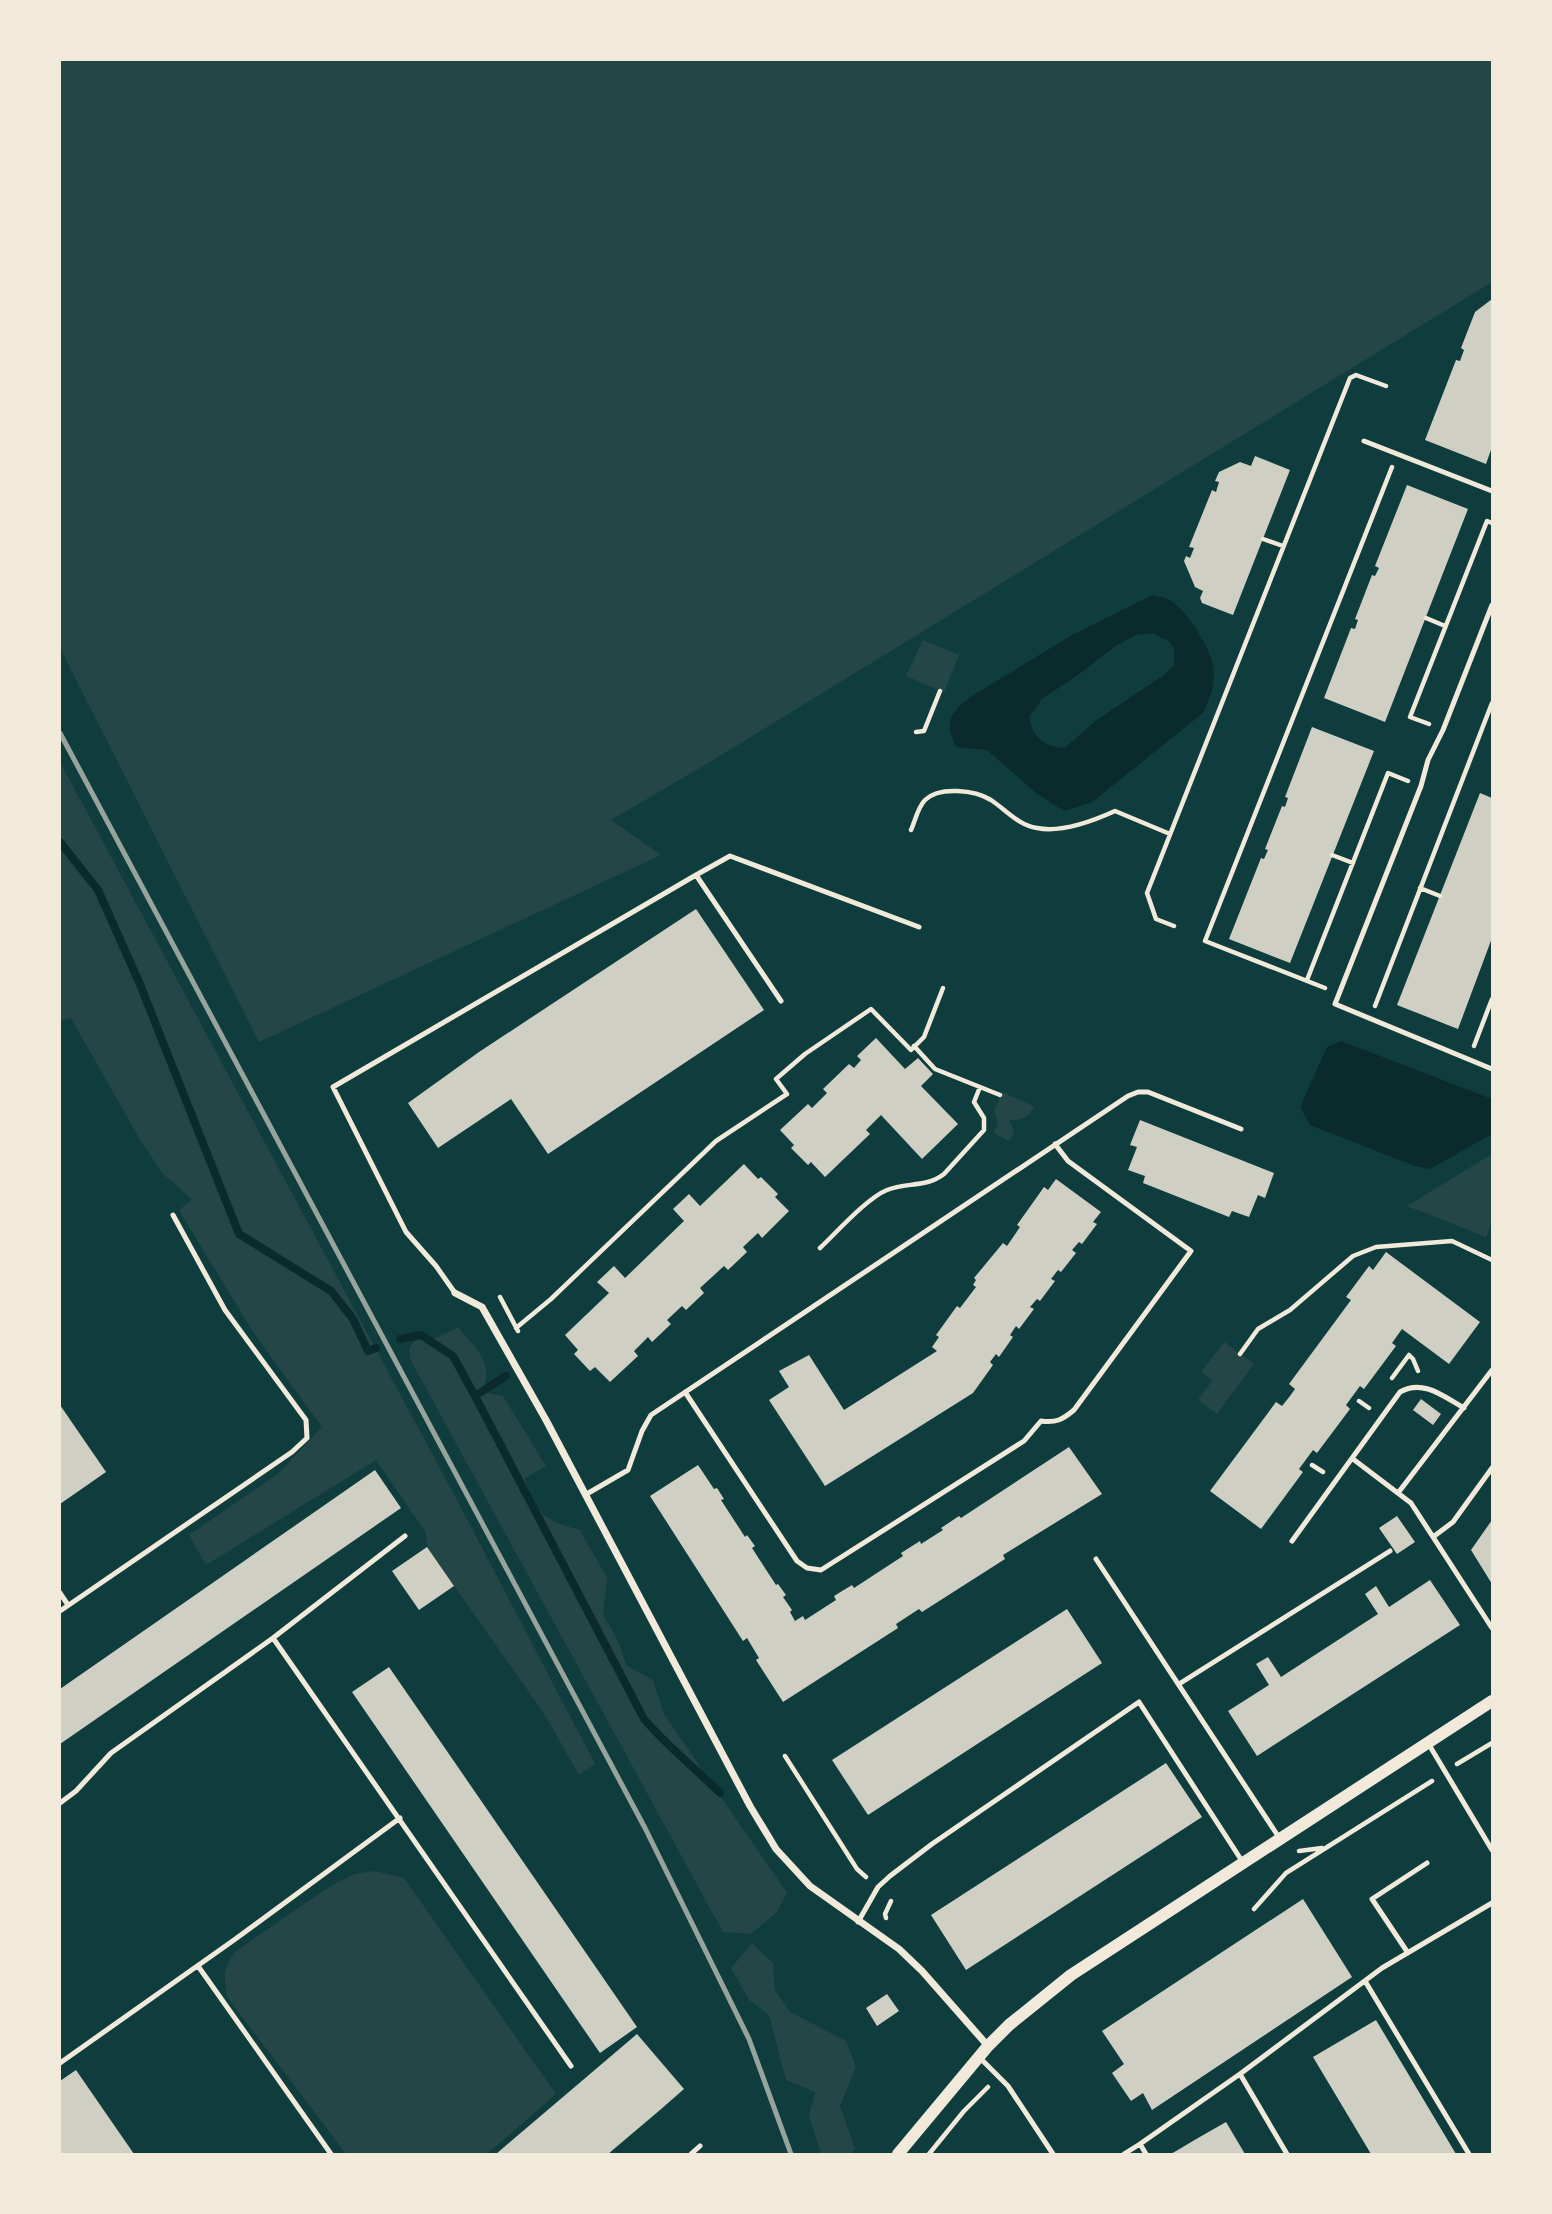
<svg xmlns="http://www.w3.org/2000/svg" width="1552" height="2214" font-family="'Work Sans',sans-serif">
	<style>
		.green { fill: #244646 }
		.water { fill: #0a2a2b; fill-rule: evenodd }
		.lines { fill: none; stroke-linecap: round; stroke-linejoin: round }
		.stream { stroke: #0a2a2b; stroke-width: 8 }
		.building { fill: #cfcfc3 }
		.path { stroke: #f1e9da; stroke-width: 4.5 }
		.service { stroke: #f1e9da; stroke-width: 5 }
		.minor { stroke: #f1e9da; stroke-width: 7 }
		.tertiary { stroke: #f1e9da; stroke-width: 12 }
		.rail { stroke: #97a49c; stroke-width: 5 }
	</style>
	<rect width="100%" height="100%" fill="#0f3d3e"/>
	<path class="green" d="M60 60H1492V282L705 765 611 820 661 855 259 1042 60 648Z
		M923 640 959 655 944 692 906 676Z
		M60 762 456 1498 595 1764 579 1775 545 1715 427 1547 426 1533 376 1460 206 1565 189 1535 279 1473 322 1427 253 1332 179 1210 192 1199 162 1173 139 1138 71 1018 60 1021Z
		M1002 1092 1035 1107C1028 1116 1022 1121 1010 1120L1009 1122C1016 1129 1014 1133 1009 1141L994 1133 998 1123 994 1111Z
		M1492 1154V1221L1486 1237 1407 1206Z
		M458 1327C476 1349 495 1362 482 1392L503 1396 546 1466 525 1478C534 1513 545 1521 580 1530L607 1578 603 1614 618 1641 627 1666 653 1680 664 1714 787 1893 777 1912 751 1934 723 1932 410 1359 409 1348 417 1338H436Z
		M1224 1342 1254 1364 1217 1414 1198 1400 1212 1381 1201 1372Z
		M375 1871 404 1878 556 2094 487 2154H346L227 1997C224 1975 222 1970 236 1951L329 1887 354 1874Z
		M752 1943 773 1963 775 1990 790 2012 846 2041 856 2067 840 2106 855 2149 849 2154H821L809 2116 815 2092 786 2080 769 2015 749 2000 731 1968Z"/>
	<path class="water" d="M1152 595C1156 596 1163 597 1168 599 1186 608 1209 646 1213 665 1216 682 1210 698 1203 713L1092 802 1064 811 1036 793 987 750 956 747C945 722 948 715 969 698L1072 635ZM1152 633 1168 641 1174 648V665L1164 675 1094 722 1065 748C1044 747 1032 737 1029 717L1042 699 1078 675 1114 647 1136 635Z
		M1341 1041 1492 1099V1134L1430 1169 1415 1166 1310 1125 1300 1107 1327 1047Z"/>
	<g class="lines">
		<path class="stream" d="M60 842 98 890 139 982 239 1234 331 1291 353 1319 368 1351 376 1348
			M400 1339 421 1335 453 1356 475 1396 506 1376
			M475 1396 644 1719C667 1746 695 1768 720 1793"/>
	</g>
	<path class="building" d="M1492 299V447L1486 464 1425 440 1456 360 1460 361 1464 350 1461 348 1475 312Z
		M1255 456 1290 470 1233 615 1202 603 1200 598 1203 591 1195 587 1184 561 1186 556 1190 558 1194 548 1189 547 1212 490 1216 492 1219 482 1215 481 1219 472 1240 462 1251 466Z
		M1407 485 1468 509 1385 722 1324 698 1351 628 1355 629 1358 620 1355 619 1372 575 1375 576 1379 568 1375 566Z
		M1312 727 1374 751 1290 963 1229 939 1261 858 1264 859 1268 850 1265 849 1282 806 1285 807 1288 798 1285 797Z
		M1480 793 1492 798V938L1458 1029 1397 1005Z
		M696 909 764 1010 548 1154 511 1099 438 1148 408 1103 479 1052Z
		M876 1038 905 1069 918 1058 933 1074 921 1086 958 1124 922 1159 881 1115 866 1130 870 1134 825 1177 811 1162 808 1165 791 1148 794 1145 780 1130 808 1104 812 1108 827 1093 823 1089 849 1064 854 1068 861 1060 857 1056Z
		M1140 1120 1274 1173 1265 1198 1258 1195 1249 1217 1232 1211 1229 1217 1143 1183 1145 1176 1128 1170 1137 1147 1130 1145Z
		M744 1164 758 1179 761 1177 778 1194 775 1197 789 1211 762 1238 758 1233 743 1247 747 1252 728 1270 724 1266 700 1288 704 1293 686 1310 682 1306 667 1320 671 1324 652 1342 648 1337 634 1351 638 1356 610 1382 595 1367 590 1371 574 1354 578 1350 565 1335 609 1293 597 1282 614 1266 625 1278 684 1221 673 1209 689 1194 700 1206Z
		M1056 1179 1101 1212 1093 1222 1097 1224 1082 1244 1079 1242 1072 1250 1076 1253 1061 1272 1058 1270 1051 1279 1055 1281 1040 1301 1037 1299 1030 1307 1034 1309 1019 1329 1016 1326 1010 1335 1013 1337 999 1357 996 1354 990 1362 993 1365 973 1393 825 1486 769 1400 789 1387 779 1371 809 1355 844 1410 937 1351 932 1347 939 1337 936 1335 957 1306 960 1308 976 1287 973 1285 976 1280 974 1278 1003 1243 1007 1246 1020 1227 1017 1225 1044 1187 1048 1190Z
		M1386 1252 1480 1322 1449 1364 1402 1329 1392 1343 1396 1346 1364 1389 1360 1386 1346 1405 1350 1409 1317 1453 1313 1450 1299 1469 1303 1472 1261 1529 1210 1491 1276 1402 1282 1406 1290 1396 1295 1389 1289 1384 1351 1300 1346 1297 1369 1266 1373 1270Z
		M1421 1399 1441 1414 1433 1425 1413 1410Z
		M60 1405 106 1472 60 1504Z
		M1069 1447 1102 1494 1003 1555 1005 1559 922 1612 919 1609 896 1624 898 1628 783 1702 756 1660 759 1658 747 1638 743 1641 650 1496 698 1465 714 1489 717 1488 724 1499 721 1500 745 1537 747 1535 755 1546 752 1548 776 1585 778 1584 786 1595 783 1597 792 1610 790 1612 795 1621 803 1616 805 1620 836 1600 834 1596 852 1585 854 1588 903 1556 901 1553 920 1541 921 1544 943 1530 941 1528 959 1516 961 1518Z
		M375 1470 401 1508 60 1744V1689Z
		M1397 1516 1415 1542 1397 1554 1379 1528Z
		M1492 1520V1584L1471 1550Z
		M427 1547 454 1586 419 1610 392 1571Z
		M1430 1580 1460 1625 1257 1756 1228 1711 1269 1685 1256 1664 1268 1657 1281 1677 1378 1614 1365 1594 1376 1586 1389 1607Z
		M1067 1609 1102 1663 868 1815 832 1760Z
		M389 1667 637 2027 600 2053 352 1692Z
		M1166 1763 1202 1817 966 1970 931 1915Z
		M1303 1899 1352 1977 1152 2110 1143 2093 1131 2101 1112 2073 1124 2064 1102 2031Z
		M887 1994 899 2011 877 2026 866 2008Z
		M1376 2020 1456 2154H1371L1313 2057Z
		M637 2034 684 2089 660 2110 608 2154H496Z
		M76 2070 134 2154H60V2081Z
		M1226 2122 1245 2154H1171L1198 2138Z"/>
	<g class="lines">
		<path class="path" d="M1263 539 1283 546
			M1426 618 1445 626
			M1429 724 1410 717 1487 521 1492 523
			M916 732 924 731 940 691
			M911 830C915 821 918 807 925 800 939 786 975 790 991 800 1006 810 1018 825 1037 828 1061 833 1093 821 1115 811L1170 834
			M1332 855 1353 863
			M1420 888 1440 896
			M1174 926 1156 919 1147 893 1350 378 1356 375 1386 386
			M1307 980 1388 773 1408 781
			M1325 988 1205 941 1392 467
			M1375 1006 1492 703
			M914 1046 935 1069 1000 1095
			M1474 1046 1492 999
			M820 1248C836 1233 867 1198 887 1190 906 1182 926 1188 944 1174L984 1130V1118L974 1102 980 1087
			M500 1297 518 1331
			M516 1328 551 1299 716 1141 787 1094 776 1079 805 1054 871 1009 911 1050 924 1037 943 988
			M1240 1354 1258 1329 1290 1310 1353 1256 1376 1247 1452 1241 1492 1260
			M1392 1378 1409 1355 1413 1359 1418 1371
			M1359 1401 1369 1408
			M1312 1465 1323 1472
			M785 1756 857 1869 866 1877
			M1457 1764 1492 1743
			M1299 1851 1322 1848
			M1254 1909 1286 1873 1432 1781
			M886 1918 885 1914 891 1901
			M929 2154 964 2111 988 2087"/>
		<path class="service" d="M1364 441 1492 491
			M1492 605 1443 730 1428 760 1421 786 1335 1004 1492 1069
			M696 875 730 856 919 927
			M455 1293 436 1266 406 1232 333 1087 696 875 781 1001
			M685 1392 797 1561 807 1568 821 1570 1024 1441 1041 1421C1056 1423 1062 1420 1074 1410L1191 1251 1068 1161 1055 1144
			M1353 1459 1411 1503 1492 1628
			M1398 1493 1492 1370
			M585 1495 628 1470 642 1431 651 1415 1128 1096 1138 1092H1148L1241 1129
			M1433 1537 1453 1522 1492 1468
			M1292 1541 1400 1392C1423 1379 1443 1396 1464 1408
			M1096 1559 1280 1839
			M60 1593 68 1605
			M60 1611 292 1452 307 1438 306 1420 225 1310 173 1215
			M273 1638 571 2066
			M1179 1684 1390 1551
			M1428 1743 1492 1850
			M60 1803 76 1791 111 1753 273 1638 405 1536
			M858 1922 878 1887 890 1876 932 1844 1139 1702 1242 1861
			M1408 1953 1372 1899 1427 1863
			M198 1966 331 2154
			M1365 1981 1469 2154
			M979 2057 1008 2086 1053 2154
			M60 2063 234 1940 400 1818
			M1240 2074 1382 1968 1492 1903
			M1140 2144 1240 2074 1287 2154
			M691 2154 700 2146
			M1124 2154 1140 2144 1146 2154"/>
		<path class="minor" d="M455 1293 482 1307 546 1420 750 1806 776 1849 810 1886 899 1949 922 1971 988 2046"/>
		<path class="tertiary" d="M898 2154 988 2046 1009 2025 1071 1975 1492 1701"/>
		<path class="rail" d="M60 733 645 1828 749 2039 791 2154"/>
	</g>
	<rect width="1552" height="2214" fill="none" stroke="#f1e9da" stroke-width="122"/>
</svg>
